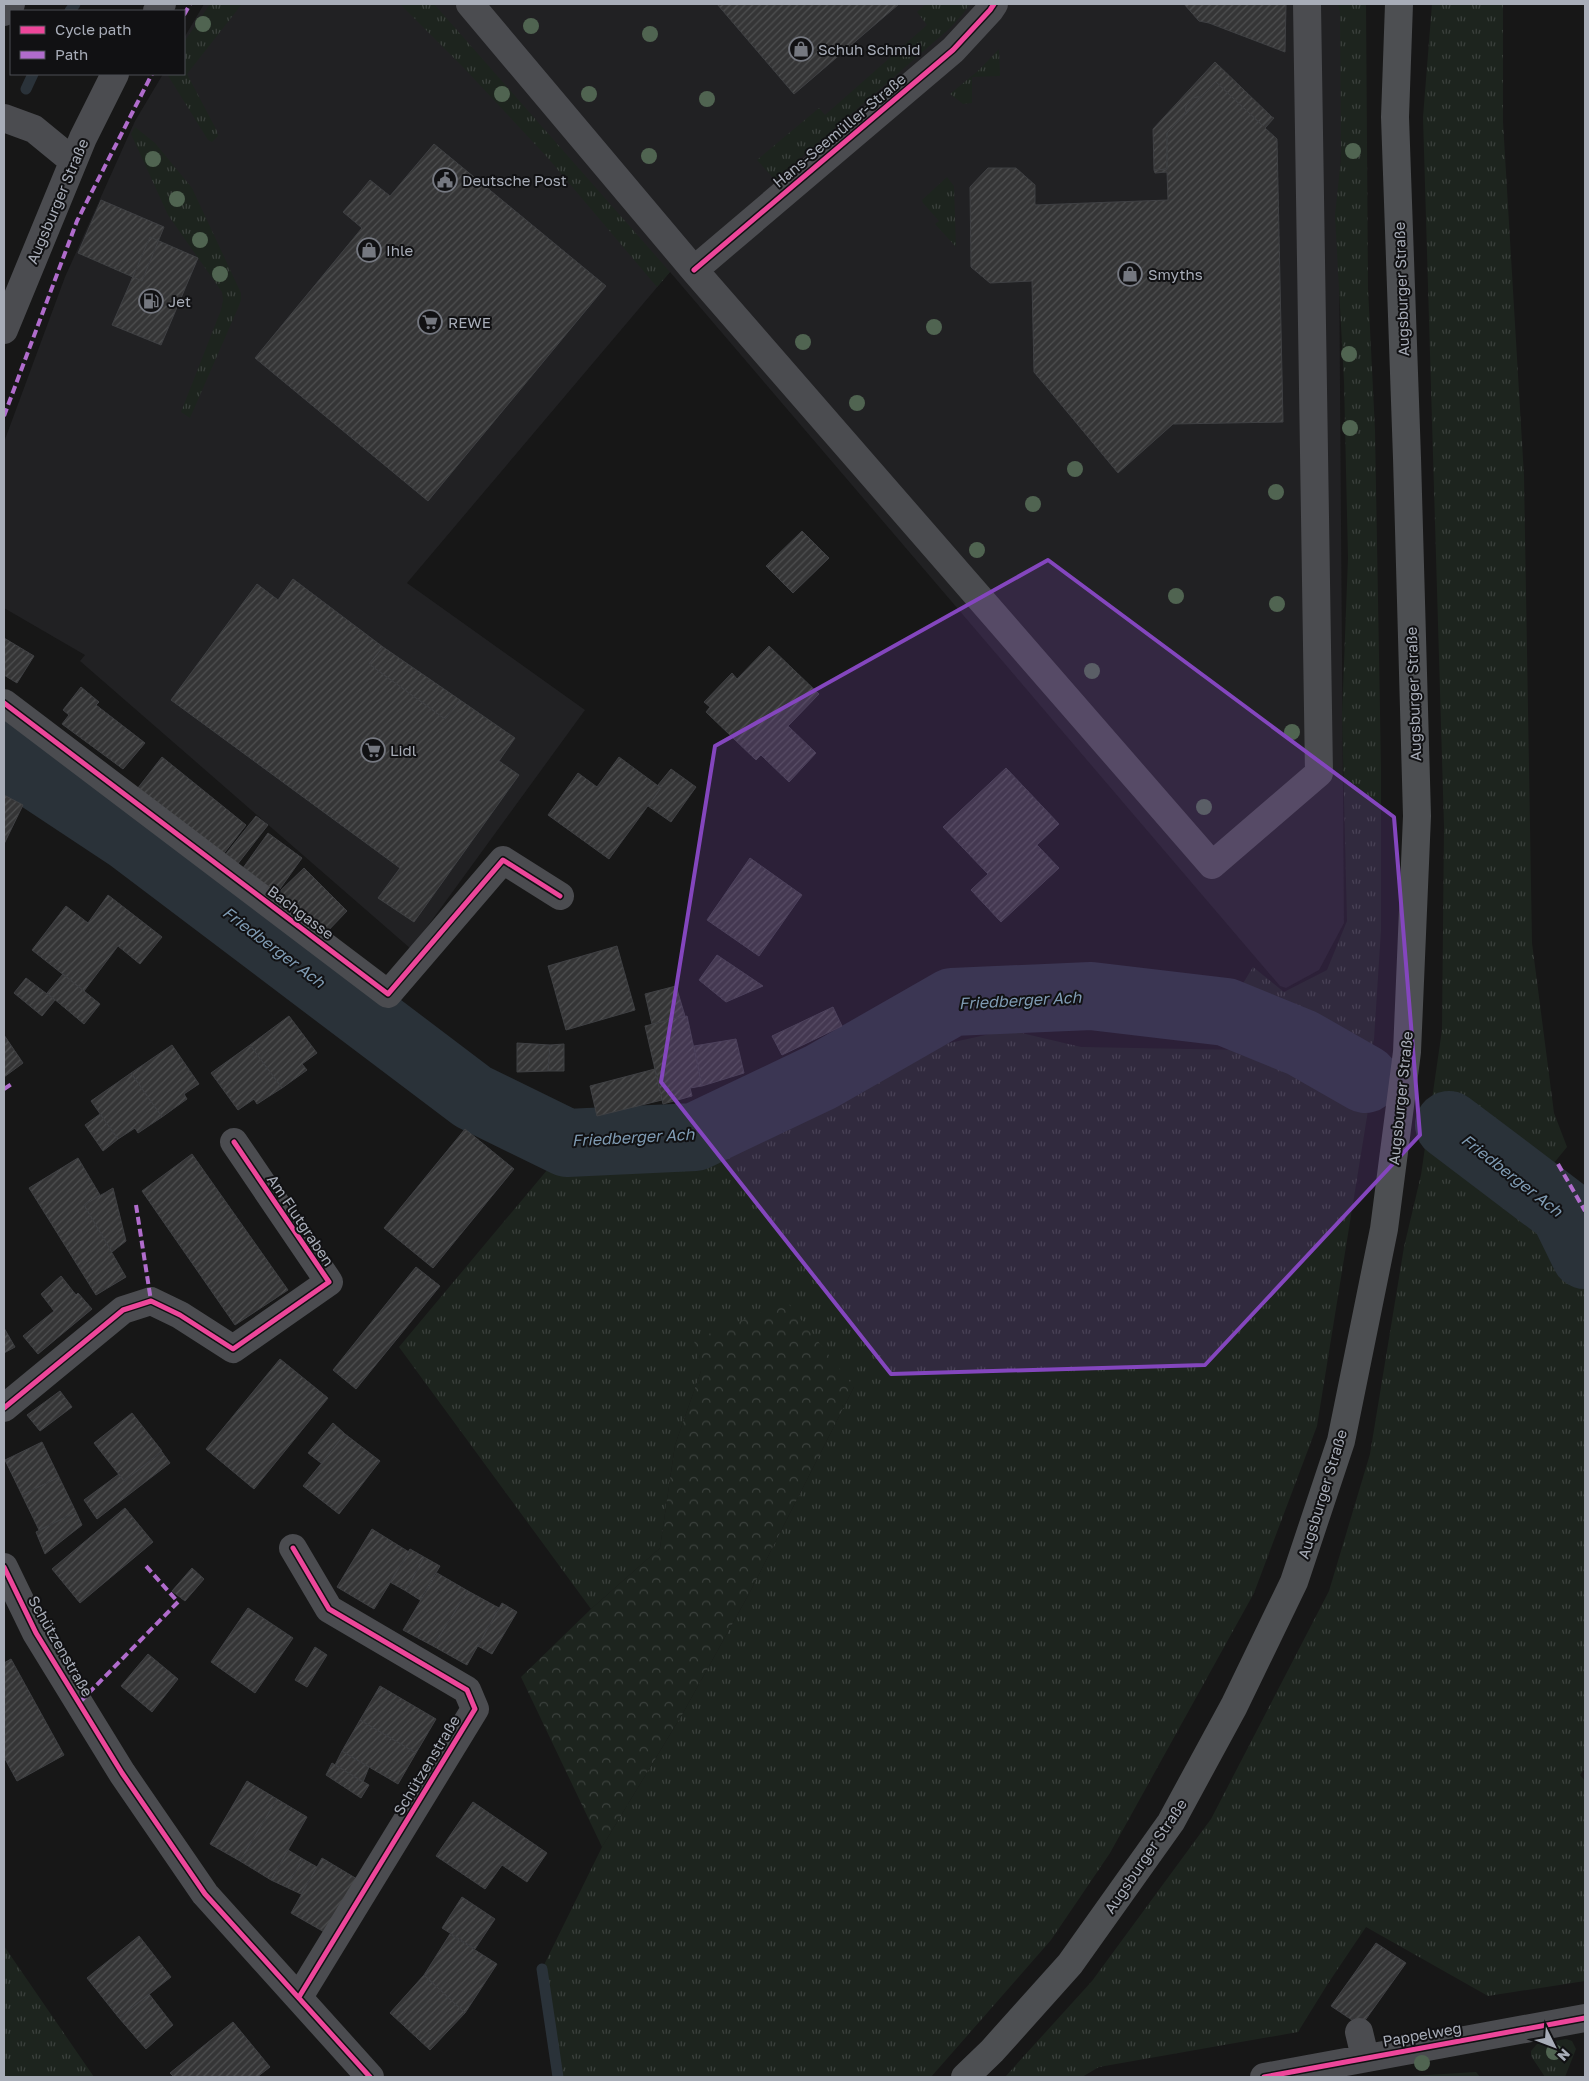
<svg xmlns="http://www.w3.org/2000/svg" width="1589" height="2081" font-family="'Golos Text',sans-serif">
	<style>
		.built { fill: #212123 }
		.grass { fill: url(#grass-tufts) }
		.forest { fill: url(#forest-crowns) }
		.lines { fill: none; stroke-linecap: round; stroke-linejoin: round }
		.stream { stroke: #2a3239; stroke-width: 11 }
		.river { stroke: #2a3239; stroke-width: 68 }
		.building { fill: url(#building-hatch); stroke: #3f4043 }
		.minor { stroke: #4b4c50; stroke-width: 28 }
		.major { stroke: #4d4f52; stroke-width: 28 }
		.quiet { stroke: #b06ccc; stroke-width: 4; stroke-dasharray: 8 4; stroke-linecap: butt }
		.cycleway-casing { stroke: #111113; stroke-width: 8 }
		.cycleway { stroke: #ed469a; stroke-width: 5 }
		.tree { fill: #506451 }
		.marked { fill: #8446be; fill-opacity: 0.2; stroke: #8446be; stroke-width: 4; stroke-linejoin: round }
		.labels { text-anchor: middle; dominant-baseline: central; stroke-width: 4; stroke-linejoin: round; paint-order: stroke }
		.poi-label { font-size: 15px; fill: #a8adb8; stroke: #111113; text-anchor: start }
		.street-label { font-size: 15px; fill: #a8adb8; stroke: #111113 }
		.water-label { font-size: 16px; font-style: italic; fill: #7f9bb3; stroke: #111113 }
	</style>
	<defs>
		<pattern id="grass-tufts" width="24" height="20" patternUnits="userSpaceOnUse" patternTransform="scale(1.25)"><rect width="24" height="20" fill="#1d241e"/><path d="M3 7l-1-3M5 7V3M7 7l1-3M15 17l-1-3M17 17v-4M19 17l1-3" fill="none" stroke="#3b413d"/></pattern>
		<pattern id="forest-crowns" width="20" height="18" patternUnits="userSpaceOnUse" patternTransform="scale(1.25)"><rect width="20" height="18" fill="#1d241e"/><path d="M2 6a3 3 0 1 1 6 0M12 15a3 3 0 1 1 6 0" fill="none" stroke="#3b413d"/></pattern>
		<pattern id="building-hatch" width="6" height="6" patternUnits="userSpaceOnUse" patternTransform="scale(1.25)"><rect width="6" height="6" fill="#353536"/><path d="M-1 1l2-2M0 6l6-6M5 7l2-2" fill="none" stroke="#4f5051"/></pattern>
	</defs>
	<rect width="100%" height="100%" fill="#171717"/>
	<path class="built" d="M204 4H1344L1339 249 1344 923 1319 970 1286 988 1280 986 670 272 407 583 585 710 411 949 80 661 85 655 4 608V442L65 277 135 121 163 74H184V38Z"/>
	<path class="grass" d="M210 4H242L187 74 217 131 218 136 212 142 208 140 167 74H184V42Z
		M400 4H434L670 272 657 287 547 157 463 67Z
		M926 4H970L962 15 949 29 775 180 757 160 819 108 825 115 927 25 917 12Z
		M1338 4H1366L1368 288 1375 430 1381 769V930L1374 1039 1371 1052 1311 1027 1252 1012 1231 1003 1253 967 1284 992 1327 970 1347 921 1342 715 1348 558 1344 381 1335 215 1341 158 1340 12Z
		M1432 4H1503V122L1524 476 1532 943 1554 1113 1567 1147 1549 1169 1585 1231V1768L1580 1775 1585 1781V1981L1488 1996 1366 1927 1327 1985 1298 2032 1099 2067 1082 2077H1005L1092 1981 1211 1819 1329 1591 1370 1454 1404 1247 1421 1175 1442 1030 1444 826 1423 117Z
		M999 49 1000 76 972 77V103L963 104 950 94 979 70Z
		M135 127 155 143 192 188 241 293V300L238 308 190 418 181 412 221 310 223 300 222 292 168 215 131 134Z
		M947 177 954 186 956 247 935 224 939 221 923 203 922 200Z
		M1008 1030 1081 1047 1240 1050 1370 1098 1317 1426 1254 1593 1110 1853 1051 1940 931 2077H558L542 1969 602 1847 683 1713 750 1592 854 1387 701 1371 675 1445 660 1548 591 1609 399 1347 558 1157 670 1171 927 1048Z
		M4 1946 94 2077H4Z
		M1566 2039 1572 2041 1576 2049 1565 2077H1545L1531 2056V2051L1537 2044Z
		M1476 2072 1480 2077H1395Z"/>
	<path class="forest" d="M787 1302 854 1387 750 1592 683 1713 602 1847 521 1677 591 1609 660 1548 675 1445 701 1371 694 1340Z"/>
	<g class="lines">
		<path class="stream" d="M70 11 75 4
			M26 89 33 74
			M542 1969 558 2077"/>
		<path class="river" d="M4 754 129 837 473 1097 567 1143 695 1137 821 1077 952 1002 1091 996 1226 1012 1302 1043 1365 1079
			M1449 1125 1564 1212 1585 1255"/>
	</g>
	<path class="building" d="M717 4H899L794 94Z
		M1184 4H1286L1285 52 1209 23 1199 21Z
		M1215 62 1272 117 1263 126 1216 82 1167 133V169L1154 170 1153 129Z
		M1216 82 1263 126 1272 117 1274 118 1265 128 1277 139 1283 422 1173 424 1118 473 1034 372 1032 281 990 283 971 267 970 187 988 168H1016L1035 185V205L1168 200 1167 172 1155 173 1154 170 1167 169V133Z
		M1197 97H1202L1185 115 1186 106 1193 98Z
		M434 144 606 286 428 501 255 358 362 228 343 212 357 196 370 180 390 196Z
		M101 200 164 227 142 281 78 253Z
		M150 237 198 258 161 345 112 325Z
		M802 531 829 558 793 593 766 566Z
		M293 579 383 647 369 664 445 719 460 700 515 738 499 761 519 775 414 922 378 898 400 868 171 700 257 584 278 600Z
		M4 638 34 656 17 683 4 675Z
		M769 646 819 694 788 726 816 753 789 782 761 755 756 760 706 712 710 707 704 702 732 673 737 679Z
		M383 647 460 700 445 719 369 664Z
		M81 687 99 702 96 705 145 743 123 769 62 724 69 715 63 710Z
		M162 757 246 825 218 861 134 793Z
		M619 757 661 788 609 859 548 815 578 773 597 787Z
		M1006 768 1059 824 1037 845 1059 868 1001 922 971 890 988 874 943 827Z
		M671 769 696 787 671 822 648 806 661 788 658 785Z
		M4 795 23 805 4 844Z
		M256 816 268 825 233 870 221 860Z
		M268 833 302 858 277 893 243 868Z
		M750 858 802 895 759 956 707 920Z
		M304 868 347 911 322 937 278 893Z
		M108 895 162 937 140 964 118 946 84 991 32 950 66 906 88 923Z
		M617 946 635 1010 566 1030 548 966Z
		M717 955 763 986 726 1002 699 980Z
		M63 974 100 1004 84 1024 47 993Z
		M26 978 55 1000 42 1016 14 993Z
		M676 986 685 1016 652 1024 645 994Z
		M833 1007 842 1026 782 1055 772 1036Z
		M289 1016 317 1053 302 1064 307 1070 282 1088 250 1045Z
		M687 1016 702 1086 690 1088 692 1096 663 1104 645 1026Z
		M4 1035 23 1063 4 1077Z
		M736 1039 744 1073 702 1086 694 1046Z
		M517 1043 550 1045 548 1071 517 1072Z
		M564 1044V1071H548L550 1045Z
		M172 1045 199 1084 184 1094 187 1099 162 1117 131 1073Z
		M250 1045 282 1088 257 1104 254 1099 238 1110 211 1073Z
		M655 1069 662 1100 597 1116 590 1086Z
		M131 1073 162 1117 138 1133 135 1128 118 1139 91 1101Z
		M100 1114 118 1139 103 1151 85 1125Z
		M465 1129 514 1169 433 1268 384 1228Z
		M192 1154 288 1290 235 1325 142 1191Z
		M78 1158 100 1195 84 1205 126 1277 96 1295 29 1188Z
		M113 1188 126 1241 112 1252 84 1205Z
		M416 1267 440 1286 356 1389 333 1370Z
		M61 1276 76 1295 78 1293 92 1309 38 1354 23 1336 54 1311 41 1294Z
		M4 1328 15 1347 4 1353Z
		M280 1359 328 1398 254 1489 206 1449Z
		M60 1391 72 1407 40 1431 27 1415Z
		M132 1413 162 1451 124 1481 94 1443Z
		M333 1423 345 1434 321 1463 308 1453Z
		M345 1434 380 1461 339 1514 303 1486Z
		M42 1442 59 1477 22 1495 5 1460Z
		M162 1452 170 1463 97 1519 84 1500 119 1474 124 1481Z
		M59 1477 76 1512 39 1530 22 1495Z
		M125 1508 153 1542 80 1603 52 1569Z
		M76 1512 82 1525 45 1554 36 1532Z
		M372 1529 409 1552 374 1609 337 1587Z
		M410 1549 424 1557 406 1591 390 1582Z
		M424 1557 440 1566 420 1600 406 1591Z
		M192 1568 204 1579 185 1601 172 1591Z
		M437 1573 468 1591 433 1646 403 1630Z
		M468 1591 499 1608 467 1665 433 1646Z
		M502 1603 517 1612 492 1654 478 1646Z
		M248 1608 293 1638 255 1693 211 1662Z
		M315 1647 327 1655 307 1687 295 1680Z
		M148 1654 178 1679 152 1712 121 1686Z
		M11 1659 64 1755 17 1781 4 1757V1663Z
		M380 1686 436 1719 416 1753 360 1720Z
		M360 1720 416 1753 398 1784 342 1751Z
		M342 1751 369 1767 363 1782 335 1765Z
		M332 1763 369 1785 361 1798 326 1775Z
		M247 1781 277 1799 240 1861 210 1844Z
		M277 1799 307 1817 271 1880 240 1861Z
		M473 1802 547 1853 527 1882 502 1865 485 1889 436 1856Z
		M288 1850 303 1859 286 1887 271 1880Z
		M322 1858 357 1879 326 1933 291 1913Z
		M303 1859 317 1867 301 1894 286 1887Z
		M462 1897 495 1919 475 1949 442 1928Z
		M450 1934 497 1964 465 2013 424 1975Z
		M139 1936 171 1977 119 2018 87 1978Z
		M1376 1943 1406 1963 1361 2026 1331 2006Z
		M424 1975 465 2013 430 2050 390 2013Z
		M149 1994 173 2025 146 2049 119 2018Z
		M233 2022 270 2067 257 2077H174L170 2073Z"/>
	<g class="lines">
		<path class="minor" d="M470 4 694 270 1212 865 1319 773 1307 4
			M157 11 162 4
			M4 12 11 4
			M4 118 34 129 73 161
			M694 270 953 50 990 10 994 4
			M4 330 83 138 115 74
			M4 703 388 994 503 860 560 896
			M4 1408 123 1310 151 1301 180 1315 233 1349 329 1282 234 1142
			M293 1548 329 1609 467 1690 475 1709 299 1997
			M4 1567 36 1633 122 1773 205 1894 370 2077
			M1359 2032 1365 2057
			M1264 2077 1585 2018"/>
		<path class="major" d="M965 2077 992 2051 1070 1964 1171 1822 1234 1706 1294 1582 1341 1441 1384 1229 1407 1052 1417 816 1407 458 1395 117 1399 4"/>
		<path class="quiet" d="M184 15 190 4
			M4 416 77 221 152 74
			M4 1089 13 1083
			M1558 1164 1585 1211
			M136 1205 151 1301
			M80 1702 178 1602 145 1565"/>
		<g class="cycleway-casing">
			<path id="cycleway" d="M694 270 953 50 990 10 994 4
				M4 703 388 994 503 860 560 896
				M4 1408 123 1310 151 1301 180 1315 233 1349 329 1282 234 1142
				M293 1548 329 1609 467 1690 475 1709 299 1997
				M4 1567 36 1633 122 1773 205 1894 370 2077
				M1264 2077 1585 2018"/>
		</g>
		<use href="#cycleway" class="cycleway"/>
	</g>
	<g class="tree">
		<circle cx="203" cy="24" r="8"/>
		<circle cx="531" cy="26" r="8"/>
		<circle cx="650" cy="34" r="8"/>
		<circle cx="502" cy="94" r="8"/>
		<circle cx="589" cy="94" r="8"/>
		<circle cx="707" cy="99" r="8"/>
		<circle cx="1353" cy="151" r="8"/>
		<circle cx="649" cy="156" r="8"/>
		<circle cx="153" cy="159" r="8"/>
		<circle cx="177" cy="199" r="8"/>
		<circle cx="200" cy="240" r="8"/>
		<circle cx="220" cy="274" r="8"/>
		<circle cx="934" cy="327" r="8"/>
		<circle cx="803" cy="342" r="8"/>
		<circle cx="1349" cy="354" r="8"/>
		<circle cx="857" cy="403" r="8"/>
		<circle cx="1350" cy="428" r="8"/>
		<circle cx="1075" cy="469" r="8"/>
		<circle cx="1276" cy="492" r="8"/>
		<circle cx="1033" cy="504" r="8"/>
		<circle cx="977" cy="550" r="8"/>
		<circle cx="1176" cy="596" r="8"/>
		<circle cx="1277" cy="604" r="8"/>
		<circle cx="1092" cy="671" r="8"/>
		<circle cx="1292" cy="732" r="8"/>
		<circle cx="1204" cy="807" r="8"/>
		<circle cx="1554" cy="2052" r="8"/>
		<circle cx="1422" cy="2063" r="8"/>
	</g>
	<path class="marked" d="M1048 560 1394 817 1420 1135 1205 1365 891 1374 661 1082 715 746Z"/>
	<defs>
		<g id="shop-ring" transform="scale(1.25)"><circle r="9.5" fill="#111113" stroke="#757880" stroke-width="1.5"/><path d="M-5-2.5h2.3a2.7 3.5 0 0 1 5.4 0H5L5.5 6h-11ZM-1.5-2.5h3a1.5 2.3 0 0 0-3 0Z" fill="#757880"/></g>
		<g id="civic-ring" transform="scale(1.25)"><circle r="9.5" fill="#111113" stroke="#757880" stroke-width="1.5"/><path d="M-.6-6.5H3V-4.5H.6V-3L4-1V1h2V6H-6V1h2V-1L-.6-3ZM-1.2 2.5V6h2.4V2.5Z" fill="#757880"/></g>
		<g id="fuel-ring" transform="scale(1.25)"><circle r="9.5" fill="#111113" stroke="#757880" stroke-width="1.5"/><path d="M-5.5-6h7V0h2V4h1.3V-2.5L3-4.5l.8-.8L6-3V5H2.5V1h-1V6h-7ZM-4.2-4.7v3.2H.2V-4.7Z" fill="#757880"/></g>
		<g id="supermarket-ring" transform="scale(1.25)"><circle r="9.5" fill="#111113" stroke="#757880" stroke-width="1.5"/><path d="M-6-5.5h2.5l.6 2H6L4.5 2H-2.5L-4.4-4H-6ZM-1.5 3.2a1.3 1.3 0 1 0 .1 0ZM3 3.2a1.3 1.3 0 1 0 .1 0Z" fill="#757880"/></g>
	</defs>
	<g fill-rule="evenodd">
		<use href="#shop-ring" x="801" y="49"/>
		<use href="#civic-ring" x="445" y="180"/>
		<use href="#shop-ring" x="369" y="250"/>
		<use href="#shop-ring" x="1130" y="274"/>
		<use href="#fuel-ring" x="151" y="301"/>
		<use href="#supermarket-ring" x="430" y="322"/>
		<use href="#supermarket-ring" x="373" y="750"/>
	</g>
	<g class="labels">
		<g class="poi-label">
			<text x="818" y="49">Schuh Schmid</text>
			<text x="462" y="180">Deutsche Post</text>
			<text x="386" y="250">Ihle</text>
			<text x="1148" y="274">Smyths</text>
			<text x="168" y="301">Jet</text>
			<text x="448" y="322">REWE</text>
			<text x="390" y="750">Lidl</text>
		</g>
		<g class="street-label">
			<text transform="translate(839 130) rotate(-40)">Hans-Seemüller-Straße</text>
			<text transform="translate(57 201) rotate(-67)">Augsburger Straße</text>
			<text transform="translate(1401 289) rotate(-92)">Augsburger Straße</text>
			<text transform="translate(1413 694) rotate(-92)">Augsburger Straße</text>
			<text transform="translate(301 912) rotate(37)">Bachgasse</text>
			<text transform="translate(1400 1098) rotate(-84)">Augsburger Straße</text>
			<text transform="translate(301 1220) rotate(56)">Am Flutgraben</text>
			<text transform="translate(1322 1494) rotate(-73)">Augsburger Straße</text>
			<text transform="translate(61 1646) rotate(60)">Schützenstraße</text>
			<text transform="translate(426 1765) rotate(-59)">Schützenstraße</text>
			<text transform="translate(1145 1856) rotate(-56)">Augsburger Straße</text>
			<text transform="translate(1422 2034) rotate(-10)">Pappelweg</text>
		</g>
		<g class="water-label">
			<text transform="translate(274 947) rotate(37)">Friedberger Ach</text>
			<text transform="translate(1020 1000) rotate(-3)">Friedberger Ach</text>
			<text transform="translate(633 1137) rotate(-3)">Friedberger Ach</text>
			<text transform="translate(1512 1175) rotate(38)">Friedberger Ach</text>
		</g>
	</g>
	<rect width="1589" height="2081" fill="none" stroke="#a8adb8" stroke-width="10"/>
	<rect x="10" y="10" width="175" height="65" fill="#111113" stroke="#4d4f55"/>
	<rect x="20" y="26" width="25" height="8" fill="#ed469a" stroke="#4d4f55"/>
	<text x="55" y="35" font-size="15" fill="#a8adb8">Cycle path</text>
	<rect x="20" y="51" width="25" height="8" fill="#b06ccc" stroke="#4d4f55"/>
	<text x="55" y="60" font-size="15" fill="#a8adb8">Path</text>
	<g transform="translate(1554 2046) rotate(132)" stroke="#111113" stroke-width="4" paint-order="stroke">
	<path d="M0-4L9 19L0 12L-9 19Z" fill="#a8adb8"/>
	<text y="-8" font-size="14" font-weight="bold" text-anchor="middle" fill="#a8adb8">N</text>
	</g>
</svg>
